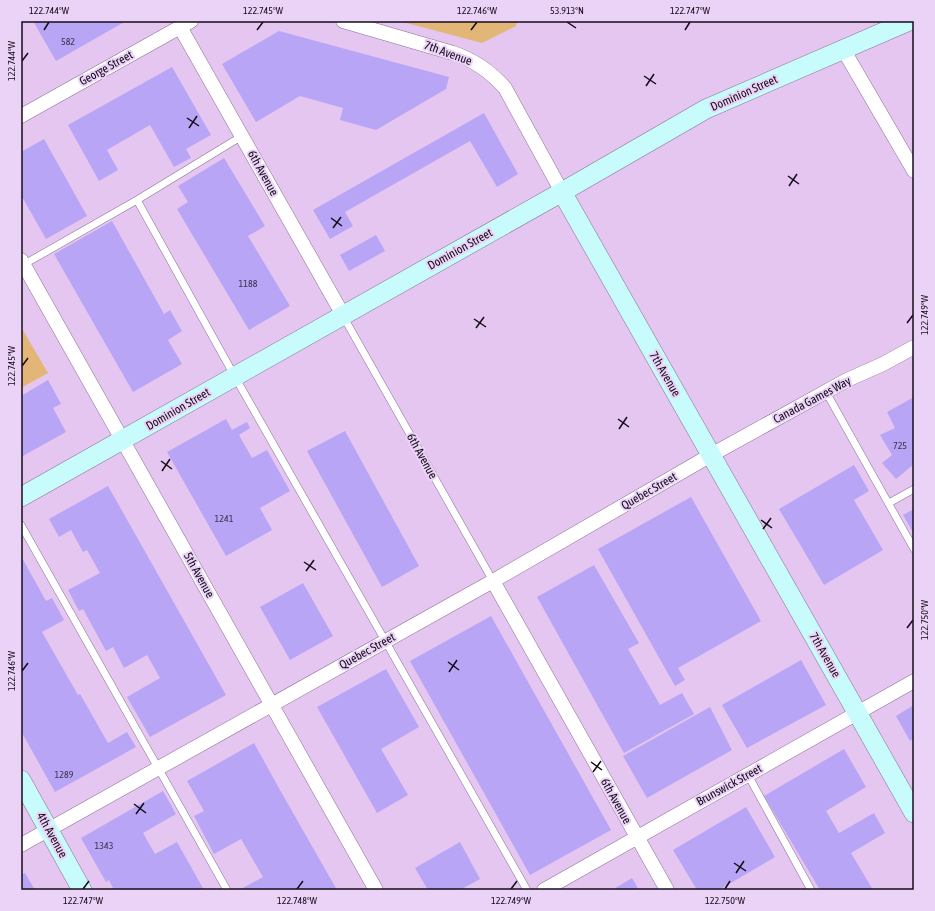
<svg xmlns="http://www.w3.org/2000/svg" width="935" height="911" font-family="'Asap Condensed',sans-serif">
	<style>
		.built { fill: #e4c6f1 }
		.green { fill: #e2b677 }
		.building { fill: #b9a5f5 }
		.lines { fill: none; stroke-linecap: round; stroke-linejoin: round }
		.lane-casing { stroke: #8a7394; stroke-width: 8 }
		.street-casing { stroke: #8a7394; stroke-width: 15 }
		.secondary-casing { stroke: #8a7394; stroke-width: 20 }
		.lane { stroke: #fff; stroke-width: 7 }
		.street { stroke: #fff; stroke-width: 14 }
		.secondary { stroke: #c8fbfb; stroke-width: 19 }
		.ticks { fill: none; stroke: #140c18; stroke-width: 1.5 }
		.labels { text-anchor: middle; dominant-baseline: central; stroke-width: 4; stroke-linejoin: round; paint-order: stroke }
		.number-label { font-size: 10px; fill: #3d324f }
		.street-label { font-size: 12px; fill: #140c18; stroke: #ebd2f7 }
		.neatline { fill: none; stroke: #140c18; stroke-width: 1.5 }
		.ticks-label { font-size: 10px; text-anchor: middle; fill: #140c18 }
	</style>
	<rect width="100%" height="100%" fill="#ebd2f7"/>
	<path class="built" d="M21 21H914V890H21Z"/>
	<path class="green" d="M399 21H517L516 26 482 43Z
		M21 327 48 373 21 388Z"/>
	<path class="building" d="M33 21H126L56 61Z
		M279 31 449 77 446 89 376 130 340 120 343 108 300 96 256 122 222 64Z
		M172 67 211 135 186 149 191 158 174 167 150 125 107 150 118 170 99 181 68 125Z
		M484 113 518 174 497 187 470 141 345 212 353 226 330 239 313 210Z
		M44 139 87 216 46 239 21 195V152Z
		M224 158 265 226 248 236 290 306 249 330 177 209 188 202 178 186Z
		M112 221 164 314 170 310 182 331 168 340 182 364 133 392 54 254Z
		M376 235 385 251 349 271 340 255Z
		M48 380 61 404 53 408 66 432 21 457V396Z
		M914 397V464L896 479 882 463 892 455 880 435 895 428 887 412Z
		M226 419 232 430 247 422 250 428 239 435 252 458 267 450 290 491 260 508 272 530 226 556 167 452Z
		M345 431 419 566 382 587 307 451Z
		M854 465 869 491 854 500 883 550 824 585 779 509Z
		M108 486 226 695 150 737 127 697 160 678 147 655 124 668 113 647 106 651 83 609 79 611 68 590 100 573 87 550 83 552 71 530 59 537 49 519Z
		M691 497 761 621 678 668 685 680 675 686 598 549Z
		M914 509V534L903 515Z
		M21 556 46 601 52 598 64 620 42 632 78 695 80 694 108 743 127 732 136 747 55 792 21 731Z
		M594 565 639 643 628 649 660 705 682 693 694 714 624 753 537 597Z
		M303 583 333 636 290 660 260 607Z
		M491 616 611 830 530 875 410 661Z
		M801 660 826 705 747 748 722 705Z
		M386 669 419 727 381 749 408 795 377 813 317 707Z
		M914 705V738L910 741 896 716Z
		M710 707 732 750 647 798 623 756Z
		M254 743 280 790 337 890H239L263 877 241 839 214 854 194 816 204 811 187 781Z
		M844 749 866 787 826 811 839 833 874 813 885 833 851 853 873 890H820L764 796Z
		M163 791 176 814 143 833 155 854 177 842 204 890H114L109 880 106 882 81 838Z
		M746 807 775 857 719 890H697L673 850Z
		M460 842 480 879 460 890H428L415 868Z
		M25 873 35 890H21V875Z
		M632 878 639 890H612Z"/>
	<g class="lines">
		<g class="lane-casing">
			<path id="lane" d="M137 200 235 377 527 890
				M21 266 137 200 242 136
				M343 316 493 581
				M826 392 914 549
				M889 503 914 489
				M21 525 227 890
				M748 775 811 890"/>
		</g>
		<g class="street-casing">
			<path id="street" d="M343 21 453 53C474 60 490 71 505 88L562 192
				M180 27 343 315
				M843 49 914 171
				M21 116 191 21
				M21 260 376 890
				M493 581 667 890
				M21 845 493 581 711 455 847 380 883 364 914 347
				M544 890 914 681"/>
		</g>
		<g class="secondary-casing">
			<path id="secondary" d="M562 192 914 813
				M21 497 562 192 706 109 909 21
				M21 780 82 890"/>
		</g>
		<use href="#lane" class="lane"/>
		<use href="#street" class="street"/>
		<use href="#secondary" class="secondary"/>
	</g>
	<path class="ticks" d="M567 22 576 28M44 30 49 22M257 30 263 22M471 30 477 22M685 30 690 22M22 61 28 53M644 76 656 84M646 86 654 74M187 118 199 126M189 128 197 116M788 176 799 184M789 186 797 174M331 218 342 226M333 228 341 217M474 319 486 327M907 323 913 315M476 328 484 317M22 366 28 358M618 419 629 427M619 429 627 417M161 461 172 469M162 471 170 459M761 520 772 528M763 529 771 518M304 562 316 570M306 571 314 560M907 628 913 620M448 662 459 670M22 671 28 663M449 672 457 660M591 762 602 770M593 772 601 761M134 804 146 813M136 814 144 803M734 863 746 871M736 873 744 861M83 889 89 881M297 889 303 881M511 889 517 881M725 889 730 881"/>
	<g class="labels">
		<g class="number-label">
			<text x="68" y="41">582</text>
			<text x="248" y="283">1188</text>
			<text x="900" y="445">725</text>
			<text x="224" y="518">1241</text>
			<text x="64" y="774">1289</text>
			<text x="104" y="845">1343</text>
		</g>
		<g class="street-label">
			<text transform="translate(448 53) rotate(20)">7th Avenue</text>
			<text transform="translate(106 68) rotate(-29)">George Street</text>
			<text transform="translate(744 93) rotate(-24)">Dominion Street</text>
			<text transform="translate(263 173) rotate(61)">6th Avenue</text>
			<text transform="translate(460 249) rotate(-29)">Dominion Street</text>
			<text transform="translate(665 374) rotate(60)">7th Avenue</text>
			<text transform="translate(812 400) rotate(-28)">Canada Games Way</text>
			<text transform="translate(178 409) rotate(-30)">Dominion Street</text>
			<text transform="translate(422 456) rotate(61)">6th Avenue</text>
			<text transform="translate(649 491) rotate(-30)">Quebec Street</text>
			<text transform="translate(199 575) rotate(61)">5th Avenue</text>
			<text transform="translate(367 651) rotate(-29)">Quebec Street</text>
			<text transform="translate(825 655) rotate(60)">7th Avenue</text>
			<text transform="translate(729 785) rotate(-29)">Brunswick Street</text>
			<text transform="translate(616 801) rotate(61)">6th Avenue</text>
			<text transform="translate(52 835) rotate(61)">4th Avenue</text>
		</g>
	</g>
	<rect width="935" height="911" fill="none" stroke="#ebd2f7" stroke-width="44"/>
	<rect x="22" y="22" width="891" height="867" class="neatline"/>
	<g class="ticks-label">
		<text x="49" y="14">122.744°W</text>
		<text x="263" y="14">122.745°W</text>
		<text x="477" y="14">122.746°W</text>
		<text x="567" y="14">53.913°N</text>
		<text x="690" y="14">122.747°W</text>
		<text transform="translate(11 61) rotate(-90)" y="4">122.744°W</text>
		<text transform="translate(924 315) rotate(-90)" y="4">122.749°W</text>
		<text transform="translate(11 366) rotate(-90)" y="4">122.745°W</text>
		<text transform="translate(924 620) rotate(-90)" y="4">122.750°W</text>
		<text transform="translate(11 671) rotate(-90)" y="4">122.746°W</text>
		<text x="83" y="904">122.747°W</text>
		<text x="297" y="904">122.748°W</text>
		<text x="511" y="904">122.749°W</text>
		<text x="725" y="904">122.750°W</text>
	</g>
</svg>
